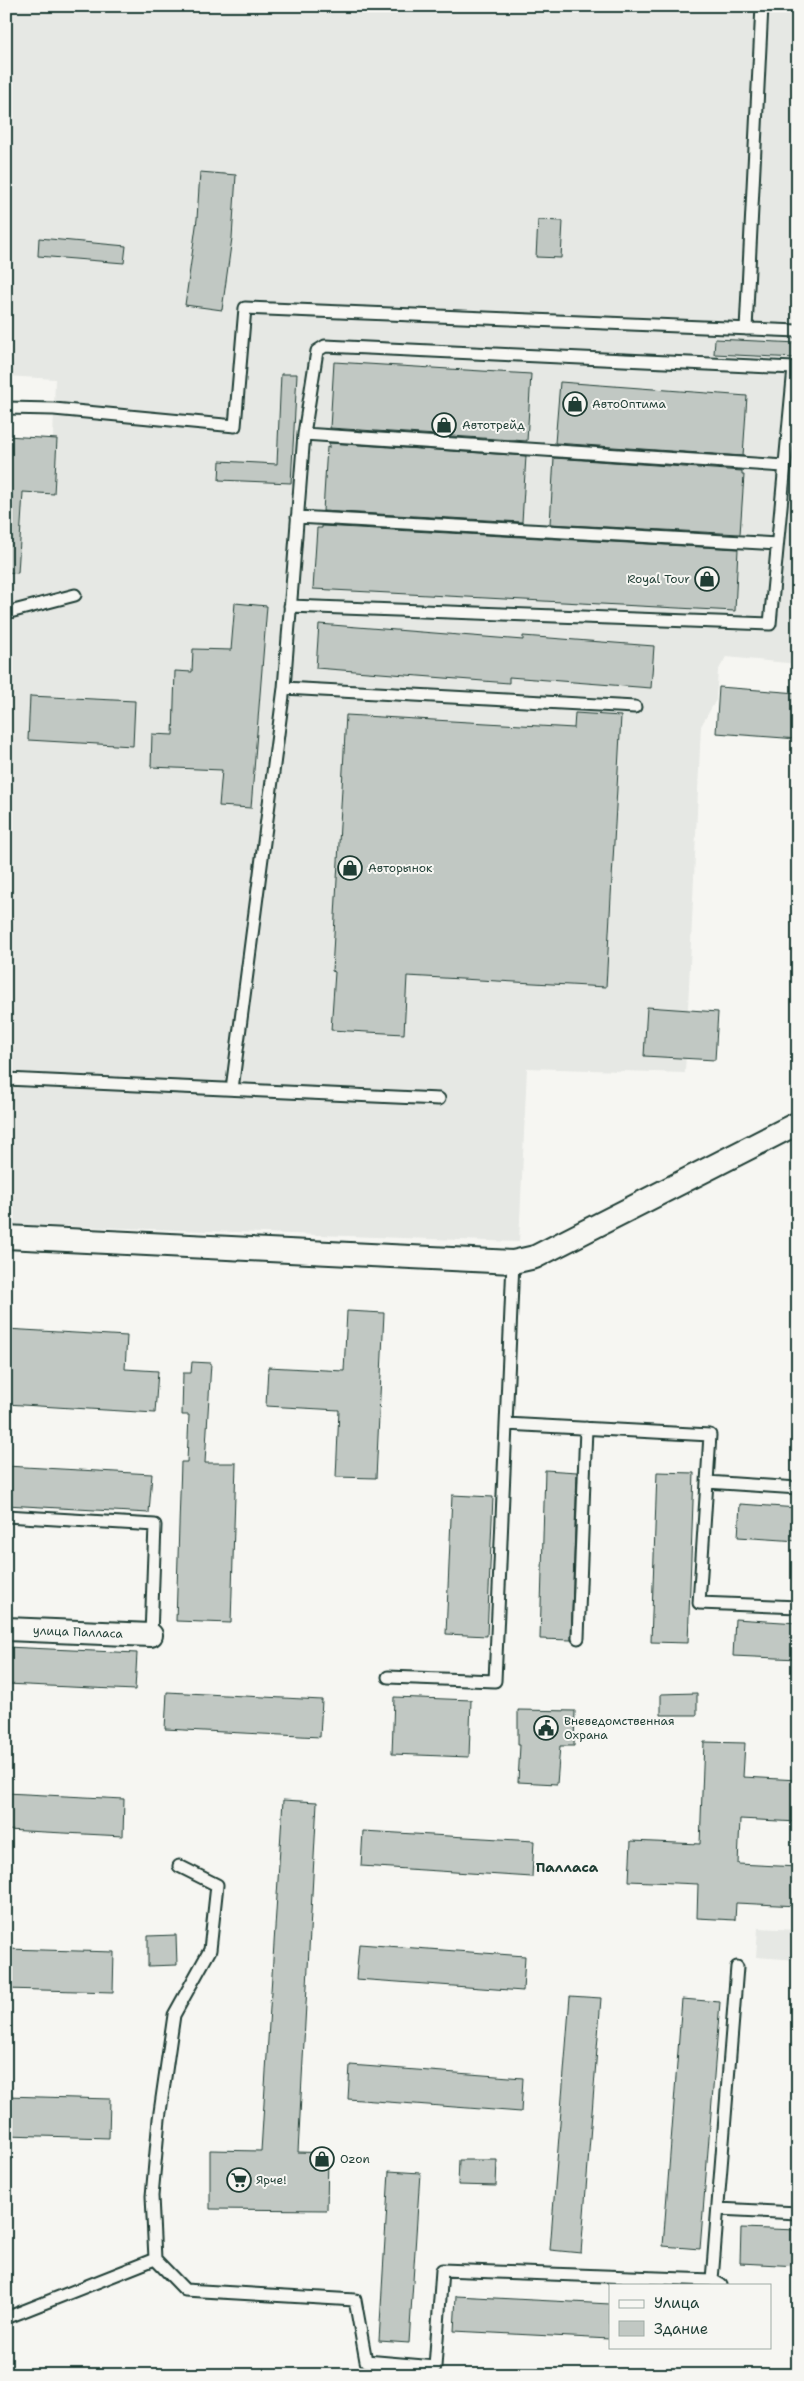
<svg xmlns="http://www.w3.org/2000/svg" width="804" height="2381" font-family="'Shantell Sans',sans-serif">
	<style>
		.built { fill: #e6e8e4 }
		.building { fill: #c1c8c3; stroke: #1f3d34 }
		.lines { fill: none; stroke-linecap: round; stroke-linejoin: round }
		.service-casing { stroke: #1f3d34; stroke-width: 15 }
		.minor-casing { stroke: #1f3d34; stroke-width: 26 }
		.service { stroke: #f6f6f2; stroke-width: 11 }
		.minor { stroke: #f6f6f2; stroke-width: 22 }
		.labels { text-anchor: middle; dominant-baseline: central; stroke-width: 4; stroke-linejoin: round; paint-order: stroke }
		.poi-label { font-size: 12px; fill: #1f3d34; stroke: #f6f6f2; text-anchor: start }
		.street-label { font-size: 12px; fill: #1f3d34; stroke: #f6f6f2 }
		.neighbourhood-label { font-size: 14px; font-weight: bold; fill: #1f3d34; stroke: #f6f6f2 }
	</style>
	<rect width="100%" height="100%" fill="#f6f6f2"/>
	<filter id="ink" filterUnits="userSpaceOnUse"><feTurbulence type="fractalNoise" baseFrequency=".02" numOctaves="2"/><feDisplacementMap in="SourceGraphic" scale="10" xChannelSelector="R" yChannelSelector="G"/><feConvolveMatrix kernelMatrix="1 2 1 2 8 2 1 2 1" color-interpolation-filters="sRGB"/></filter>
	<g filter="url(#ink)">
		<path class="built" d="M12 6H798V664L726 657 718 671 716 700 701 726 685 1073 527 1068 519 1242 6 1224V550H20L23 492 54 494 57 439H53L55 379 6 376V117Z
			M758 1928 798 1930V1960L756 1957Z"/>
		<path class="building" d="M200 172 236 175 232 238 222 310 185 305 197 219Z
			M538 220 563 221 561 258 536 257Z
			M39 238 126 246 124 263 38 256Z
			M715 339 798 343 797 358 714 354Z
			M334 362 531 374 527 441 330 428Z
			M281 374H297L291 483 219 480 220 461 277 464Z
			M560 382 747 396 743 456 555 443Z
			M6 436 57 439 54 494 23 492 18 573 6 572Z
			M329 443 526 456 522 522 323 511 327 447 329 448Z
			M554 458 742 471V475H744L740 534 550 524Z
			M322 526 738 549 735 611 313 589 317 528H322Z
			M235 603 267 606 251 808 219 806 222 770 151 767 152 734 173 735 175 671 192 672 193 649 231 650Z
			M319 624 523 640V636L654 646 651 688 509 677V683L316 668Z
			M719 687 798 693V739L716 733Z
			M30 696 135 701 133 746 28 740Z
			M575 713 621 716 606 987 407 976 404 1034 331 1030 335 972 332 971 346 715 574 728Z
			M647 1007 718 1012 715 1060 644 1056Z
			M347 1311 384 1313 376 1478 336 1477 339 1410 266 1406 268 1367 344 1371Z
			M6 1329 127 1336 125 1369 158 1371 155 1413 6 1404Z
			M192 1362 211 1363 205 1463H236L231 1623 176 1621 181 1462H187L189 1415H182L183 1373H191Z
			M6 1466 152 1474 149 1513 6 1505Z
			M545 1470 577 1472 571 1640 540 1639Z
			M657 1472 694 1473 688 1643 651 1642Z
			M452 1495 493 1497 487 1636 446 1634Z
			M740 1504 798 1508V1541L738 1537Z
			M735 1619 798 1623V1659L733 1656Z
			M6 1647 137 1653 135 1690 6 1684Z
			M167 1692 322 1700 320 1737 165 1729Z
			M697 1693V1715H661V1694Z
			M394 1697 471 1700 469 1757 392 1754Z
			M518 1710 575 1711 574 1746H560L557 1784 518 1782 520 1745H518Z
			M704 1742 745 1743 743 1777 798 1780V1822L740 1819 738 1864 798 1867V1906L736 1903 735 1920 697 1918 698 1884 629 1881 631 1841 700 1844Z
			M6 1793 124 1799 123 1836 6 1830Z
			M283 1800 317 1802 298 2152 328 2153 327 2210 210 2209V2150L261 2151Z
			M363 1831 534 1841 532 1877 361 1866Z
			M176 1935 177 1965 148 1966V1936Z
			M359 1944 525 1956 523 1991 356 1979Z
			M6 1949 114 1952 113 1992 6 1989Z
			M570 1996 601 1998 581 2253 550 2250Z
			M682 1999 720 2002 700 2249 663 2246Z
			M350 2065 523 2078 521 2112 348 2099Z
			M6 2096 110 2099 109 2138 6 2135Z
			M459 2160H497L496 2186 458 2185Z
			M389 2171 420 2173 409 2343 379 2341Z
			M741 2228 798 2230V2266L740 2263Z
			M456 2296 610 2304V2339L454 2331Z"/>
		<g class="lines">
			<g class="service-casing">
				<path id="service" d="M746 329 762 6
					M6 408 54 409 235 426 245 308 798 331
					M304 434 784 466
					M297 517 777 544
					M6 613 75 595
					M284 688 635 707
					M6 1079 439 1099
					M232 1089 284 688 304 434 317 351 325 346 794 368 770 624 290 606
					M506 1424 710 1435 707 1482
					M798 1488 707 1482 699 1603 798 1607
					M6 1516 155 1525 151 1635
					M578 1638 586 1428
					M388 1677 495 1681 513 1262
					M718 2209 798 2213
					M155 2259 185 2290 355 2300 366 2361 435 2367 442 2270 712 2280 721 2285
					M712 2280 737 1967
					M6 2318 155 2259 152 2196 159 2119 174 2015 210 1950 217 1885 179 1866"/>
			</g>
			<g class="minor-casing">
				<g id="minor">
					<path d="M6 1237 513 1262 535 1257 798 1123"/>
					<path id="s1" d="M6 1629 151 1635"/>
				</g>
			</g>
			<use href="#service" class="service"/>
			<use href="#minor" class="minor"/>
		</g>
	</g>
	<defs>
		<g id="shop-ring" transform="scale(1.25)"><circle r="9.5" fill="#f6f6f2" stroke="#1f3d34" stroke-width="1.5"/><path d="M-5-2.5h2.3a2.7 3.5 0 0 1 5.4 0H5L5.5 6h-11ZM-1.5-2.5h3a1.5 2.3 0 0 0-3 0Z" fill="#1f3d34"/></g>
		<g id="civic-ring" transform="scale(1.25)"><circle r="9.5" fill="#f6f6f2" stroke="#1f3d34" stroke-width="1.5"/><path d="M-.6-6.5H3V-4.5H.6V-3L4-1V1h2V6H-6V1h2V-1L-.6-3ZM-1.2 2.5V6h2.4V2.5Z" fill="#1f3d34"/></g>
		<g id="supermarket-ring" transform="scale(1.25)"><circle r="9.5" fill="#f6f6f2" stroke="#1f3d34" stroke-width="1.5"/><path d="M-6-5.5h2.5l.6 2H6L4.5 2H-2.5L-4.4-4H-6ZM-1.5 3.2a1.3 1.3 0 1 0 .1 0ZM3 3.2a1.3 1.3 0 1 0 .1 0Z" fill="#1f3d34"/></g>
	</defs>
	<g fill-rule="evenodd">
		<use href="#shop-ring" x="575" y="404"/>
		<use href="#shop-ring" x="444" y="425"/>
		<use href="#shop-ring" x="707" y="579"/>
		<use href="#shop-ring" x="350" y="868"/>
		<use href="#civic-ring" x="546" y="1728"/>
		<use href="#shop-ring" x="322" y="2159"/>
		<use href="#supermarket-ring" x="239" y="2180"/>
	</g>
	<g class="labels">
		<g class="poi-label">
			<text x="592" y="404">АвтоОптима</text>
			<text x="462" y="425">Автотрейд</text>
			<text x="690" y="579" text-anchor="end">Royal Tour</text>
			<text x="368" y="868">Авторынок</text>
			<text x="564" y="1721">Вневедомственная<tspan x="564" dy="14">Охрана</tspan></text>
			<text x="340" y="2159">Ozon</text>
			<text x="256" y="2180">Ярче!</text>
		</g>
		<g class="street-label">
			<text stroke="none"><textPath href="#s1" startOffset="72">улица Палласа</textPath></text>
		</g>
		<g class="neighbourhood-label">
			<text x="567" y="1867">Палласа</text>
		</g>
	</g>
	<rect width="804" height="2381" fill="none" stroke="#f6f6f2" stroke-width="25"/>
	<rect x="12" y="12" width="779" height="2356" fill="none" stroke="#1f3d34" stroke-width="2" filter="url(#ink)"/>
	<rect x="609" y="2284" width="162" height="65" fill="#f6f6f2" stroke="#a0aca6"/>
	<rect x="619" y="2300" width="25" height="8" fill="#f6f6f2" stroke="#a0aca6"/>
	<text x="654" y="2308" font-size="15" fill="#1f3d34">Улица</text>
	<rect x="619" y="2321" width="25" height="15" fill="#c1c8c3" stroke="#a0aca6"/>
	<text x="654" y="2334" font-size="15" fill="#1f3d34">Здание</text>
</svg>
